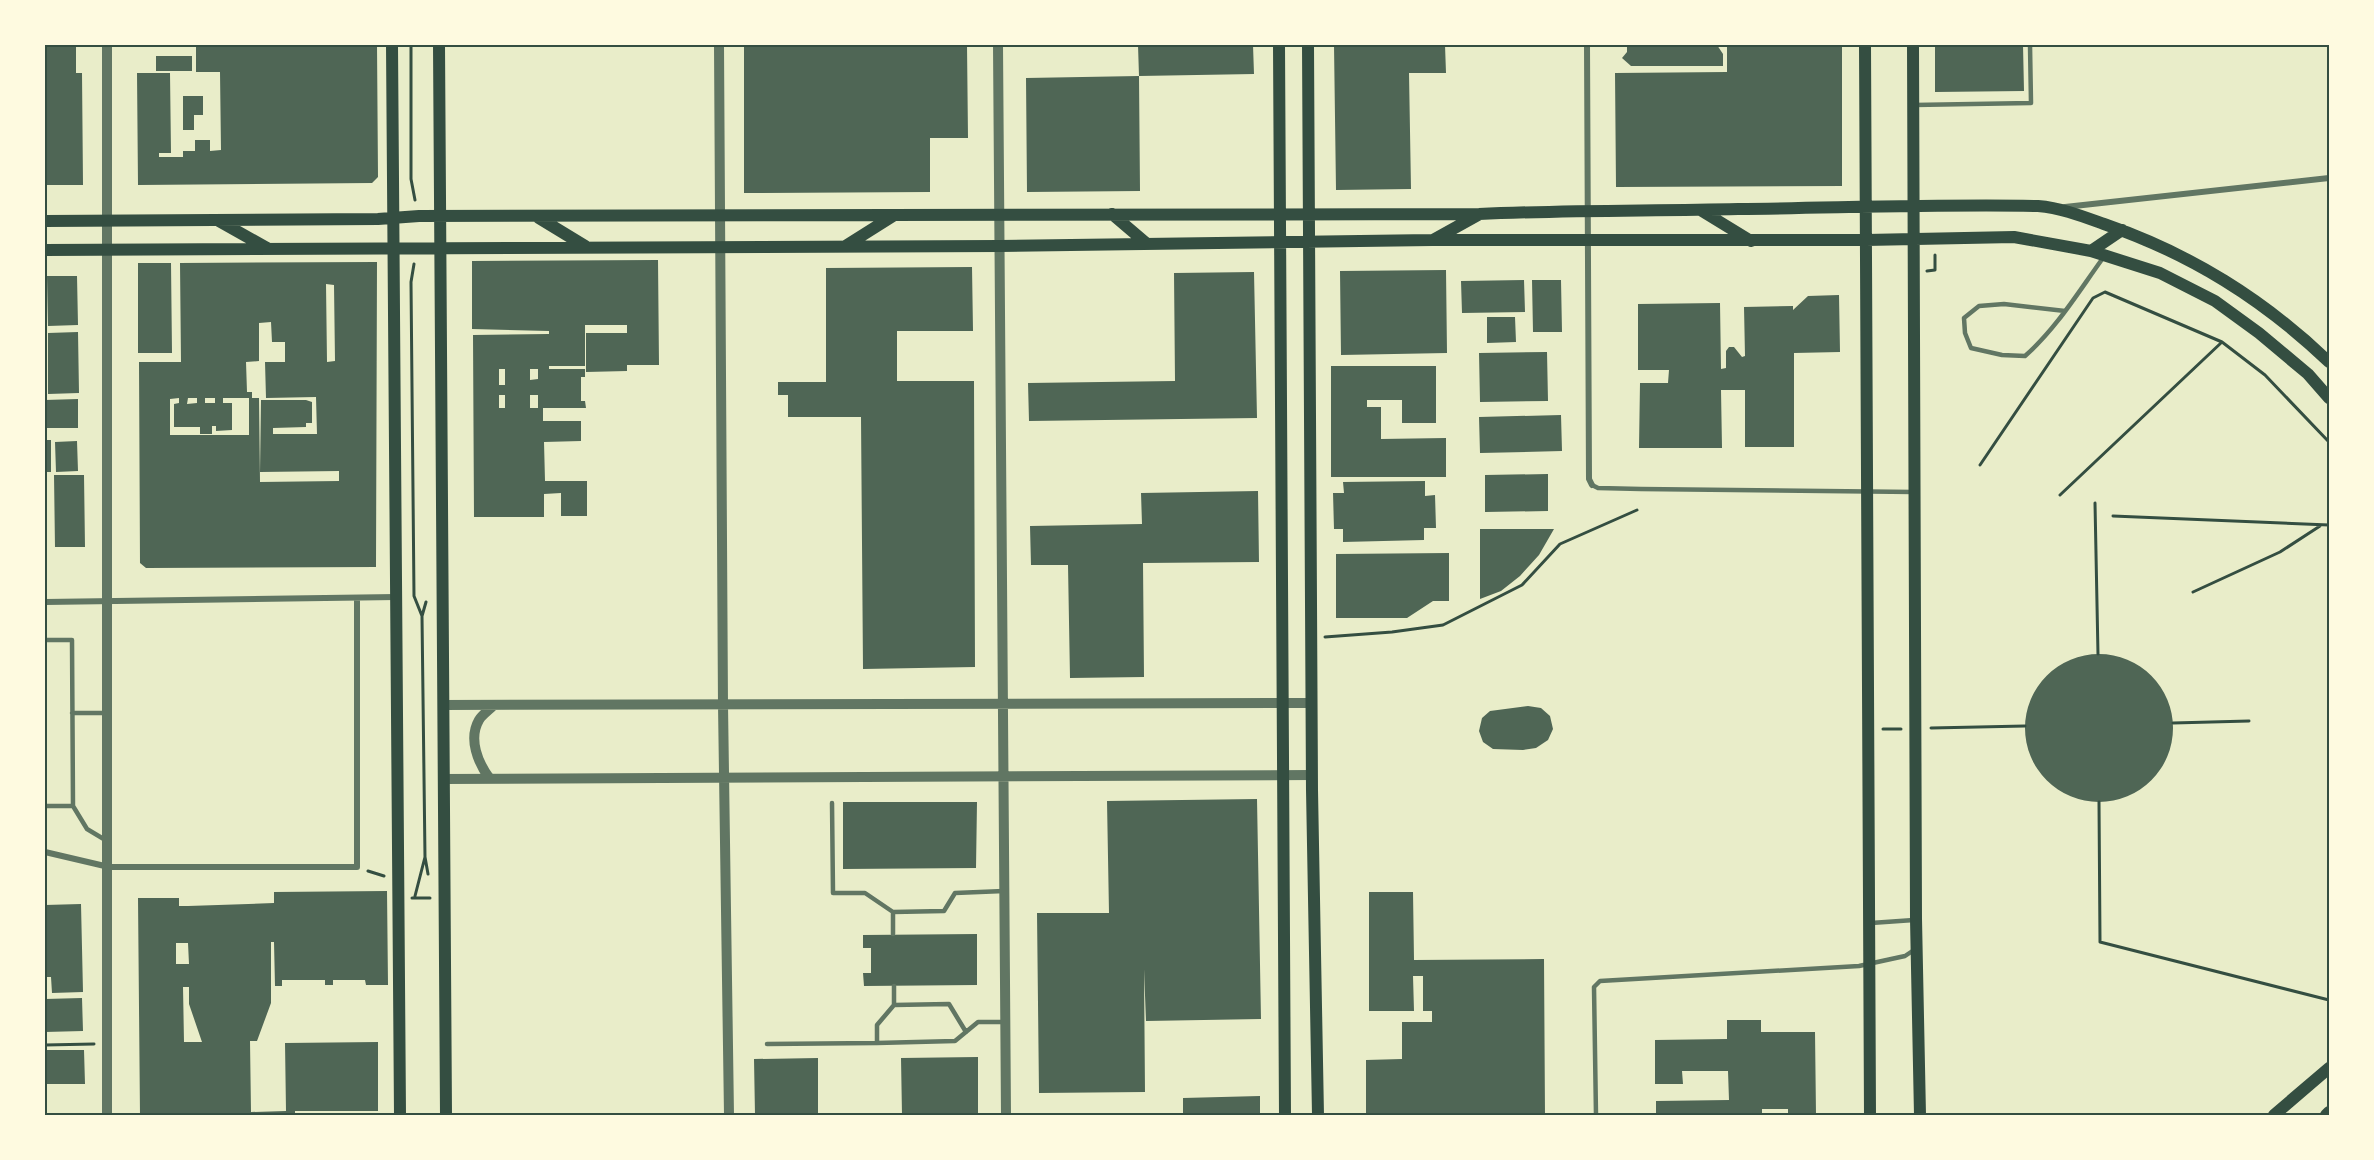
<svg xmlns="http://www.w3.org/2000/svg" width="2374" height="1160" font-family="'Fira Sans Condensed',sans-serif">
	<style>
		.building { fill: #4f6655; fill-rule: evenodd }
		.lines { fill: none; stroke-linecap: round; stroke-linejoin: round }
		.path { stroke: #344e41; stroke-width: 3 }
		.service { stroke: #617663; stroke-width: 4.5 }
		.minor { stroke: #617663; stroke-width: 6 }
		.tertiary { stroke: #617663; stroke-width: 10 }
		.secondary { stroke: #344e41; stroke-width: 12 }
		.neatline { fill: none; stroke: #344e41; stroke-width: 2 }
	</style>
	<rect width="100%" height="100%" fill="#e9edc9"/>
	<path class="building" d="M45 45H76V73H82L83 185H45Z
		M196 45H377L378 177 372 183 138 185 137 73H170L171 153H159V157H183V151H195V140H210V151L221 150 220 72H196Z
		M744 45H967L968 138H930V192L744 193Z
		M1138 45H1253L1254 74 1139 76Z
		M1334 45H1445L1446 73H1409L1411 189 1336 190Z
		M1627 45 1632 47 1717 45 1723 54V66H1631L1622 58 1627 52Z
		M1727 45H1842V186L1616 187 1615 73 1727 72Z
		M1935 45H2023L2024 91 1935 92Z
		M156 56H192V71H156Z
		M1139 76 1140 191 1027 192 1026 78Z
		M183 96H203V115H194V130H183Z
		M658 260 659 365H627V371L586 372V333H627V325H585V366H549V369H585V377H581V401H585L586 408H543V421H581V441L544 442 545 481H587V516H561V493L544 494V517H474L473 335 549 334V331L472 329V261ZM499 369H505V385H499ZM530 369H538V379L530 380ZM499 395H505V408H499ZM530 395H538V408H530Z
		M377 262 376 567 146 568 140 563 139 362H181L180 263ZM326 284 334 285 335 361 327 362ZM271 322 272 342H285V362H265L266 398 316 397 317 434H273V428L306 427V423H312V402L306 400H261L260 472 339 471V481L260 482 259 398H252V392H247L246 362 259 361V323ZM179 398V403L174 404V427H200V434H212V426H216V431L232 430V403H223V398H249V435H170V399ZM188 398H197V403L187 404ZM205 398H215V403H205Z
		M138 263H171L172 353H138Z
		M972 267 973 331H897V381H974L975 667 863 669 861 417H788V395H778V382H826V268Z
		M1446 270 1447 353 1341 355 1340 271Z
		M1254 272 1257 418 1029 421 1028 383 1175 381 1174 273Z
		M47 276H77L78 325 48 326Z
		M1524 280 1525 312 1462 313 1461 281Z
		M1532 280H1561L1562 332H1533Z
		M1839 295 1840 352 1794 353V447H1745V390H1721L1722 448H1639L1640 383H1668L1669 370H1638V304L1720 303 1721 369 1726 368V351L1729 347H1734L1742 357 1745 356 1744 307 1793 306V310L1808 296Z
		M1487 317H1515L1516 342 1487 343Z
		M78 332 79 393 48 394V333Z
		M1547 352 1548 401 1480 402 1479 353Z
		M1331 366H1436V423H1402V400H1367V407H1381V439L1446 438V477H1331Z
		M78 399V428H45V400Z
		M1561 415 1562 451 1480 453 1479 417Z
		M45 440H51V472H45Z
		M77 441 78 471 56 472 55 442Z
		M1548 474V511L1485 512V475Z
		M54 475H84L85 547H55Z
		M1425 481V496L1435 495 1436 528H1424V540L1343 542V529H1334L1333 493H1344L1343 482Z
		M1258 491 1259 562 1143 563 1144 677 1070 678 1068 565H1031L1030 526 1142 524 1141 493Z
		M1480 529H1554L1539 555 1520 576 1501 591 1480 599Z
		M1449 553V601H1433L1407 618H1336V554Z
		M2025 728a74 74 0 1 1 148 0a74 74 0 1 1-148 0Z
		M1528 706 1541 708 1550 716 1553 729 1548 740 1536 748 1523 750 1493 749 1483 742 1479 731 1482 718 1490 711Z
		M1257 799 1261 1019 1146 1021 1144 969 1145 1092 1039 1093 1037 913H1109L1107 801Z
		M843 802H977L976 868 843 869Z
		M387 891 388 985H366L365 980H333V985H325V980H282V986H275L274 942H271V1003L257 1041H250L251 1112 286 1111 285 1043 378 1042V1111H295V1115H140L138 898H179V906H188L274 903V892ZM176 943H188L189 964H176ZM183 987H189V1004L202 1042H184Z
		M1369 892H1413L1414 960 1544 959 1545 1115H1366V1060L1402 1059V1022H1432V1011H1423V976H1413L1414 1011H1369Z
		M81 904 83 992 52 993 51 977H45V905Z
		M977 934V985L864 986 863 973H871V948H863V935Z
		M82 998 83 1031 45 1032V999Z
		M1727 1020H1761V1032H1815L1816 1115H1788V1109H1762V1115H1656V1101L1729 1100 1728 1071H1682L1683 1084H1655V1040L1727 1039Z
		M45 1050H84L85 1084H45Z
		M978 1057V1115H902L901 1058Z
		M818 1058V1115H755L754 1059Z
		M1260 1096V1115H1183V1098Z"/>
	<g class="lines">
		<path class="path" d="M411 45V179L415 200
			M414 264 411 282 414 596 422 616 426 602
			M1927 271 1935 270V255
			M1980 465 2093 298 2105 292 2222 342 2265 375 2329 442
			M2060 495 2222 342
			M2095 503 2098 654
			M2113 516 2329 525
			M2193 592 2280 552 2320 526
			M422 616 425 857
			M1325 637 1392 632 1443 625 1522 585 1560 544 1637 510
			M2173 723 2249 721
			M1931 728 2025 726
			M1883 729H1901
			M2099 802 2100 942 2329 1000
			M368 871 384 876
			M415 896 425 857 428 874
			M412 898H430
			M45 1045 94 1044"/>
		<path class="service" d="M1914 105 2031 103 2030 45
			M2065 311 2004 304 1979 306 1964 318 1965 333 1971 348 2002 355 2025 356C2056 329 2079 291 2103 258
			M1592 485 1598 488 1641 489 1914 492
			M45 640H72L73 806 87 829 107 841
			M72 713H105
			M832 803 833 893H865L893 912 944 911 955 893 1004 891
			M45 806H73
			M893 912V934
			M1871 923 1914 920
			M894 986V1005L877 1025V1043L955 1041 978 1022H1005
			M894 1005 949 1004 966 1032
			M767 1044 877 1043
			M1596 1115 1594 987 1600 981 1859 966 1905 956 1914 950"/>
		<path class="minor" d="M1587 45 1589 479 1592 485
			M2065 207 2329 178
			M45 602 396 597
			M45 852 109 867H357V598"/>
		<path class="tertiary" d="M719 45 723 705 729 1115
			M998 45 1006 1115
			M443 705 1312 703
			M443 779 1312 775
			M490 779C478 763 468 739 479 720 482 715 489 710 493 706
			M107 1115V45"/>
		<path class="secondary" d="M392 45 400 1115
			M439 45 446 1115
			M1279 45 1285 1115
			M1308 45 1312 790 1318 1115
			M1865 45 1870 1115
			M1913 45 1916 919 1920 1115
			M1702 211 1751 241
			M1112 214 1146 243
			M539 218 585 246
			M45 221 378 219 419 216 1479 214C1565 210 1651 211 1738 209 1838 208 1938 204 2038 206 2062 208 2082 216 2104 224 2191 254 2263 299 2329 362
			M219 221 267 248
			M1433 240 1478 215
			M847 245 893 216
			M45 250 1000 246 1432 240H1866L2014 237 2091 251 2160 273 2215 301 2259 333 2308 374 2329 398
			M2091 251 2122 230
			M2274 1115 2329 1068
			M2326 1115 2329 1112"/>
	</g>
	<rect width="2374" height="1160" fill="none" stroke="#fefae0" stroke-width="93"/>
	<rect x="46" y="46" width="2282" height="1068" class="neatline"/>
</svg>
